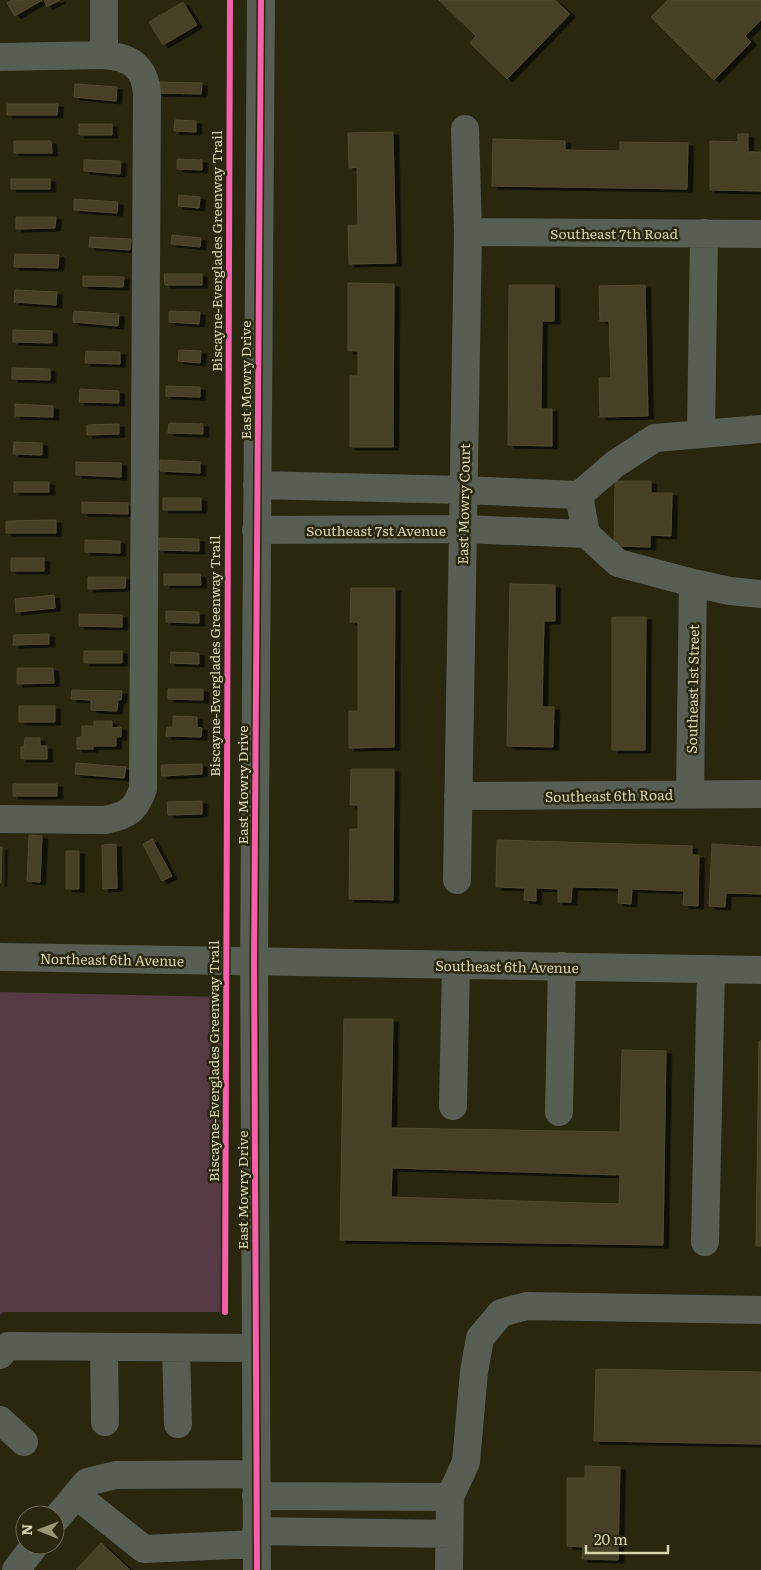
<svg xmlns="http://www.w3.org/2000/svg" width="761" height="1570" font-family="Literata,serif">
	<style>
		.green { fill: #553a46 }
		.building { fill: #443f28; stroke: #514a2e; fill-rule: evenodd; filter: url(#shadow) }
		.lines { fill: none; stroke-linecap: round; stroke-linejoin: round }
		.minor { stroke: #585e54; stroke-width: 28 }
		.cycleway-casing { stroke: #29270d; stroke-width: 9 }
		.cycleway { stroke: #f560ab; stroke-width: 6 }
		.labels { text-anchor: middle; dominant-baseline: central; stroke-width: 5; stroke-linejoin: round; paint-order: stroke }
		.street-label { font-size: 14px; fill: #d6d4ad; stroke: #29270d }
	</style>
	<defs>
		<filter id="shadow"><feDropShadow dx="5.5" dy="3" stdDeviation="0" flood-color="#0009"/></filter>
	</defs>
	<rect width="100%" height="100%" fill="#29270e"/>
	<path class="green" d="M0 992 224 997 221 1312H3L0 1315Z"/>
	<path class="building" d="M12 0H42L15 16 7 3Z
		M44 0H60L47 7Z
		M439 0H555L570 14 507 79 470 43 476 36Z
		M668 0H761V20L745 36 751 42 714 80 651 17Z
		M183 2 197 25 163 45 149 22Z
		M157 82 202 83 201 94 157 93Z
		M75 84 117 87 116 101 74 97Z
		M7 104H58L57 115H7Z
		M175 120 196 121V132L174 131Z
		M79 124H112V135H79Z
		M393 132 396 263 349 264 348 225H358L357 167 349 168 348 133Z
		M738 134H748V152H761V191L710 190V141L738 142Z
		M493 139 565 141V150L620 151V142L688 143 687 189 492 186Z
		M14 141H51L52 153H14Z
		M177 159 202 160V170L177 169Z
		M84 160 121 161 120 174 84 171Z
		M11 179H50V189H11Z
		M179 195 200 197 199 208 178 206Z
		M74 199 118 202 117 213 74 210Z
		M16 217H56L55 228 16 229Z
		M172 235 201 238 200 247 171 244Z
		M90 237 131 239 130 250 89 247Z
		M15 254 59 255 58 268 14 267Z
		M164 274H202V285H165Z
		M83 276 124 277 123 287 83 286Z
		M348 283 394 284 393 447H350V376H358V351H348Z
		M509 285H554V321H542L541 409H552V446L508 445Z
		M645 285 648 416 600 417 599 378H611L609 321H600L599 286Z
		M15 290 57 292 56 305 14 302Z
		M74 311 119 314 118 326 73 322Z
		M169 311 200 312 199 324 169 322Z
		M13 330 52 331V343L13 342Z
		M179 350 201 351 200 363 178 361Z
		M86 351 120 352V364L85 363Z
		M12 368 50 369V380L12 379Z
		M166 386 200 387V397L166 396Z
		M80 389 119 391V403L79 402Z
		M15 404 53 406V417L15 416Z
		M169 423 203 424V434L168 433Z
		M119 424V434L87 435V425Z
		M14 442 42 443V455L13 454Z
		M160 460 200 462V473L160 471Z
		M76 462 121 463V477L76 475Z
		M615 481H651V493H672L671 536 650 535V547L614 546Z
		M14 482H49V492H14Z
		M163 498H201V510H163Z
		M82 502 128 503V514L82 513Z
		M56 520V533H6V521Z
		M159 538 199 539V551L159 550Z
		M85 540 120 541V553L85 552Z
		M11 558H44V571H11Z
		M164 574H200L201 585H164Z
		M88 577H126L125 588 88 589Z
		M510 584 555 585V621H544L542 707H554L553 747 507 746Z
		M351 588H395L394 747 349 748V711H358V622H350Z
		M54 595 55 608 16 612 15 599Z
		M166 611 199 612V623L166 622Z
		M79 614 122 615V627L79 626Z
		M612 617H646L645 750H612Z
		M49 634V644L13 645 14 635Z
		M84 651H122V663H84Z
		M171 652 199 653V664L170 663Z
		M17 668H53L54 683 17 684Z
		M168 689H203V700L168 699Z
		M72 690 122 691 121 700H118L117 711 91 710V700L71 699Z
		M19 706H55V722H19Z
		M173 716 197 717V727L202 728 201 737 166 736 167 727H173Z
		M94 721H112V728L121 727V737H116V746H93V749H77V737H82V726H94Z
		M25 738H40V746H47V759H21V747H24Z
		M76 763 126 767 124 778 75 774Z
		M202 764V774L162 776 161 765Z
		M351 769H394L393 900 349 899 350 829H358V805H350Z
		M13 784H57V796H13Z
		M202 801V814L168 815 167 802Z
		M29 835 42 836 40 882 27 881Z
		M152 839 172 876 162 881 143 844Z
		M497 840 692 846V855H699L698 906 683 905 684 891 632 889 631 904 618 903 619 888 572 887 571 902H558V889L536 888V901L524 900 525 888 496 887Z
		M116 844 117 888 103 889 102 845Z
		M712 844 761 847V894L726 893 725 907 709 906Z
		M0 847H2L1 883H0Z
		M66 851H79V889H66Z
		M344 1019H393L391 1128 620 1132 622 1050 666 1051 663 1245 340 1240ZM392 1168 620 1175 619 1204 391 1197Z
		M759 1041H761V1246H756Z
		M596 1369 761 1372V1444L594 1441Z
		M585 1466 620 1467 618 1560 582 1559 583 1547 567 1546V1478H585Z
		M101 1543 130 1570H76Z"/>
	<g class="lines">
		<path class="minor" d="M104 0V55
			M0 57 104 55C130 57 145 66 147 94L143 789C135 811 128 815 105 820L0 819
			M468 232 761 234
			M761 429 655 438 615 464 579 495 586 534 618 563 693 583 730 591 761 594
			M701 434 704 233
			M257 485 464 490 579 495
			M256 530 463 529 586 534
			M690 794 693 583
			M458 796 761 794
			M457 880 468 232 465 129
			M0 957 761 970
			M453 1106 456 965
			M559 1112 562 966
			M705 1242 711 969
			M104 1347 105 1422
			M176 1348 178 1424
			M0 1355 8 1346 255 1348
			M0 1420 24 1442
			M76 1495 144 1549 257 1544
			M256 1496 450 1497
			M55 1520 87 1482 116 1475 256 1474
			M256 1531 449 1534
			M16 1570 35 1545
			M257 1570 254 961 261 0
			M449 1570 450 1497 466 1462 474 1372 480 1338 501 1313 527 1306 761 1310"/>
		<g class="cycleway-casing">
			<path id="cycleway" d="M225 1312 230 0
				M257 1570 254 961 261 0"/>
		</g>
		<use href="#cycleway" class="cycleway"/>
	</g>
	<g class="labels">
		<g class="street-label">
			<text x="614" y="233">Southeast 7th Road</text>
			<text transform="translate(216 251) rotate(-90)">Biscayne-Everglades Greenway Trail</text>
			<text transform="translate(245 380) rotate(-90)">East Mowry Drive</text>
			<text transform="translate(463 504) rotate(-89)">East Mowry Court</text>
			<text x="376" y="530">Southeast 7st Avenue</text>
			<text transform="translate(214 656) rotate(-90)">Biscayne-Everglades Greenway Trail</text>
			<text transform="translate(692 689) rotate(-89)">Southeast 1st Street</text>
			<text transform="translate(242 785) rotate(-90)">East Mowry Drive</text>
			<text transform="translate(609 795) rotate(-1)">Southeast 6th Road</text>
			<text transform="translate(112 959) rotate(1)">Northeast 6th Avenue</text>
			<text transform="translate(507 966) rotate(1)">Southeast 6th Avenue</text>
			<text transform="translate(213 1061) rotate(-90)">Biscayne-Everglades Greenway Trail</text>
			<text transform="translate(242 1190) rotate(-90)">East Mowry Drive</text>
		</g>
	</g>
	<g transform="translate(40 1530) rotate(271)"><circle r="24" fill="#29270d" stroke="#6e6c4d"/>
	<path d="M0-4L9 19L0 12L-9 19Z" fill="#999775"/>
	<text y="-8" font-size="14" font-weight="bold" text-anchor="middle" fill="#d6d4ad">N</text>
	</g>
	<path d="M586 1545v8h82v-8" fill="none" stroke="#d6d4ad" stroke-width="2.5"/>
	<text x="594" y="1545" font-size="15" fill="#d6d4ad" stroke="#29270d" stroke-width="4" paint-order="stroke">20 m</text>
</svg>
